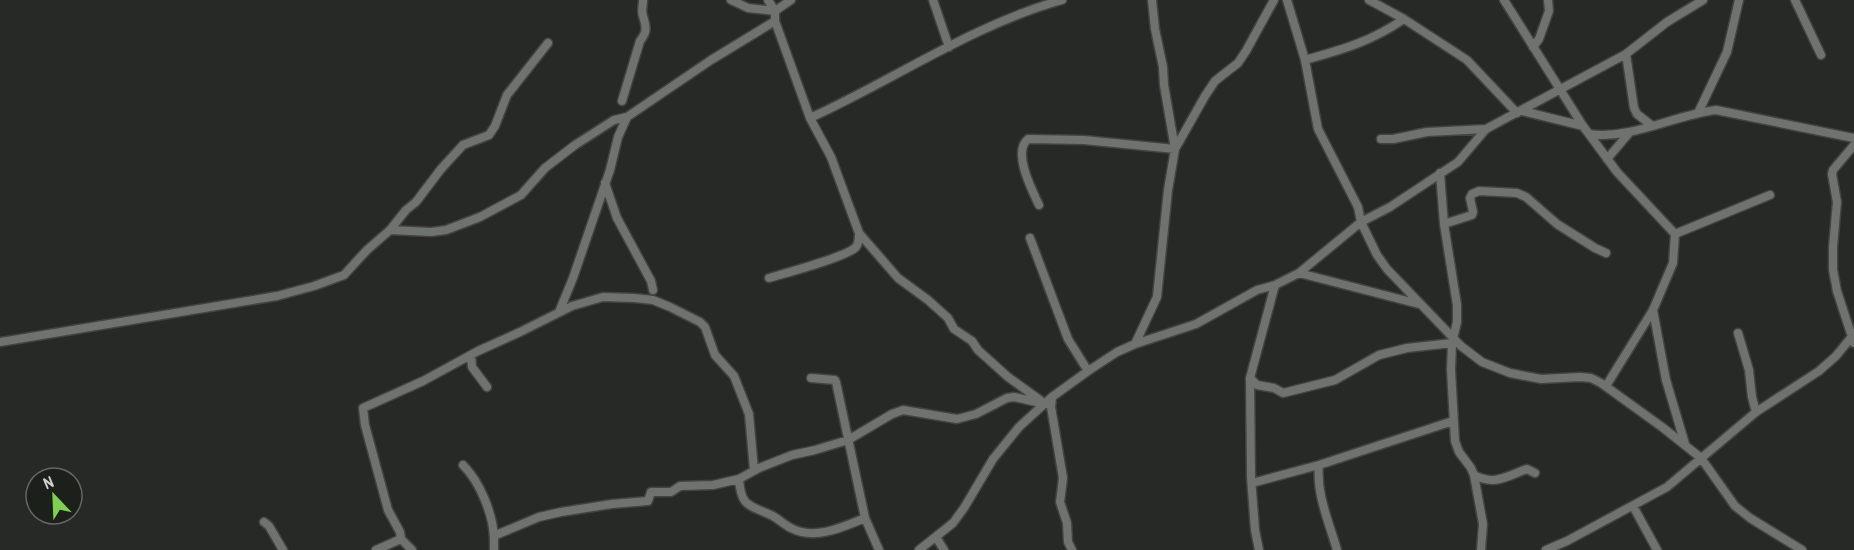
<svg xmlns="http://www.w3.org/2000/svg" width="1854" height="550" font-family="'Archivo Narrow',sans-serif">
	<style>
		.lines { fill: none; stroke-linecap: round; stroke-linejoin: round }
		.minor-casing { stroke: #414440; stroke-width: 11 }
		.minor { stroke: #6f736e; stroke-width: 8 }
	</style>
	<rect width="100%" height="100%" fill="#262925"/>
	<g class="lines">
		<g class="minor-casing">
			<path id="minor" d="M731 0 748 8 775 11 791 0
				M768 0 775 11V21L810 118 831 157 859 233 898 278 928 300 948 318 954 329 972 341 978 350 1008 377 1040 400
				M933 0 949 47
				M1287 0 1305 60 1318 129 1358 207 1361 222 1377 255 1387 269 1461 346 1482 362 1510 373 1541 379 1580 377 1591 378 1601 383 1662 427 1701 458 1735 506 1750 518 1802 550
				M1369 0 1404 19 1467 60 1517 113
				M1504 0 1583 126 1617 172 1675 234 1673 263 1653 310 1606 386
				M1795 0 1821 55
				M1533 47 1539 39 1549 11 1548 0
				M1626 54 1634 108 1637 114 1651 125
				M1305 60C1344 49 1370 42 1404 19
				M622 101 640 41C648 31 646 27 643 16 641 11 643 6 643 0
				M1522 111 1583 126
				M1698 113 1727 52 1739 0
				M810 118C894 80 972 25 1062 0
				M1589 134C1631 140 1674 115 1716 110L1854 138
				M1381 139H1393L1427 132 1486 129
				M1854 145 1833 170 1832 174 1837 202 1833 247V270L1837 291 1854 343
				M1607 159 1630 132
				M1440 173 1444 224 1457 305V322L1452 343 1451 370 1455 441 1459 452 1471 468 1474 475 1483 524 1481 550
				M605 183 617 218 651 281 653 290
				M1039 205C1032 190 1012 152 1028 139L1084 140 1175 149 1164 85 1163 67 1155 29 1152 0
				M1444 224 1472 215 1473 212 1470 198 1472 194 1479 191 1517 193 1526 197 1557 224 1595 248 1606 253
				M390 230 431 232 446 230 480 217 521 195 545 168 575 145 614 120 627 117
				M1675 234 1770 195
				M1030 238 1068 339 1088 371
				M1299 273 1419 304
				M769 278C785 273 847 257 856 247 859 243 859 237 859 233
				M1653 310 1666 380 1685 444
				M559 312 573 278 610 170 618 137 627 117 711 60 775 21
				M1738 333 1749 370 1752 397 1756 412
				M0 342 277 296 314 286 344 275 367 250 390 230 406 210 416 202 441 169 463 145 489 135 495 126 507 95 548 43
				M1135 344 1157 297 1168 190 1175 149 1205 96 1215 81 1238 63 1246 51 1274 0
				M471 355 472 367 487 387
				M811 378 835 380 836 382 865 518 879 550
				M1250 378 1257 385 1274 388 1283 393 1335 380 1379 355 1407 348 1452 343
				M1052 397 1051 407 1063 478 1060 502 1067 523 1068 542 1072 550
				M463 465C480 482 493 514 494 538
				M1319 465C1316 494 1329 522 1337 550
				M1474 475C1495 486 1507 476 1527 469L1535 473
				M739 479C741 508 750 505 773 516 780 520 785 526 793 529 816 540 843 527 865 518
				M1252 483 1319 465 1453 421
				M1633 506 1657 550
				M264 522 269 526 283 550
				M936 537 944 550
				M376 550 401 539
				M412 550 401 539 400 532 388 510 365 425 363 408 423 381 478 351 520 332 572 306 603 297 634 298 653 300 670 307 700 322 705 327 715 355 734 376 749 414 754 470
				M494 550V538L496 535 539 517 561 512 612 504 648 501 651 492H671L680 486 713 485 739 479 759 468 792 455 815 450 848 440 892 414 903 410 957 419 976 414 1007 398 1014 397 1045 404
				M919 550 953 523 964 508 993 459 1019 427 1052 397 1088 371 1117 352 1135 344 1196 324 1257 290 1275 285 1299 273 1361 222 1390 207 1458 162 1486 129 1626 54 1667 22 1703 0
				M1259 550 1255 530 1251 477 1250 378 1275 285
				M1546 550 1567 541 1667 487 1756 412 1819 371 1836 356 1854 334"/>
		</g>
		<use href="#minor" class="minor"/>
	</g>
	<g transform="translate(54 496) rotate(337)"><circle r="28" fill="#1c201b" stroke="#646763" stroke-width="1.5"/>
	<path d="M0-4.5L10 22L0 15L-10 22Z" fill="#7fd052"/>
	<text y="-9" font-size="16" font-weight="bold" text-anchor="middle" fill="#d0d2cf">N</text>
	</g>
</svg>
